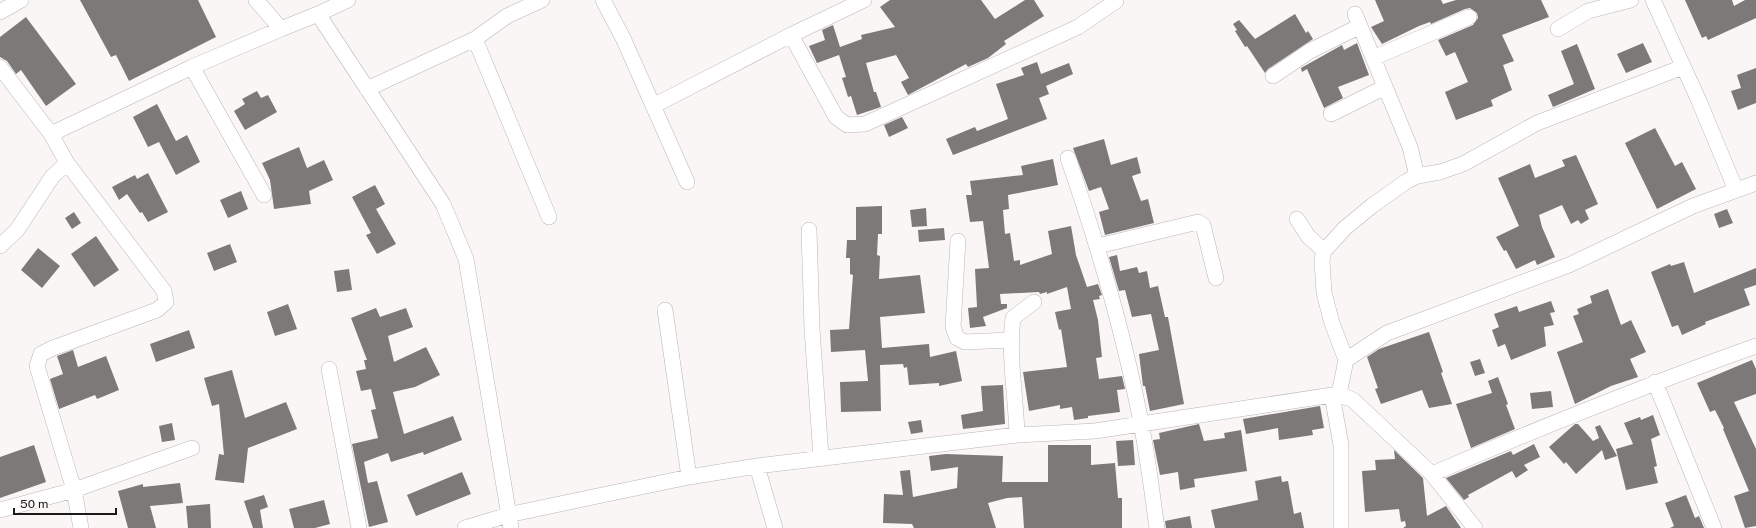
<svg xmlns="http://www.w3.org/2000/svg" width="1756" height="528" font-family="'Public Sans',sans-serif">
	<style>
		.building { fill: #7c7978 }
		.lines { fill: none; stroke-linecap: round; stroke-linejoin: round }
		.street-casing { stroke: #b9b6b5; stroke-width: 16 }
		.street { stroke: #fff; stroke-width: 15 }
	</style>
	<rect width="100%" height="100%" fill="#faf6f6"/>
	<path class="building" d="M80 0H198L216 37 129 81 116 55 111 57Z
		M890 0H981L995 19 1025 0H1034L1044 16 1004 41 1006 44 988 58 968 67 966 64 908 95 901 82 909 78 896 55 866 63 874 92H876L881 107 857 115 851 96 848 97 842 78 846 77 839 55 817 63 809 46 825 40 822 30 833 25 840 47 862 39 861 35 895 27 880 7Z
		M1375 0H1441L1443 4 1456 0H1541L1549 17 1502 35 1514 61 1503 65 1512 90 1491 100 1493 106 1456 120 1445 92 1468 82 1455 52 1446 56 1438 40 1473 25 1478 18 1477 13 1470 8 1465 9 1431 24 1430 22 1419 26 1382 44 1371 27 1384 21Z
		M1685 0H1732L1734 6 1745 0H1756V18L1708 40 1706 36 1702 38Z
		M1295 14 1306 33 1308 31 1313 39 1268 69 1265 73 1247 46 1245 47 1235 31 1237 30 1233 24 1239 20 1255 39Z
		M26 17 76 84 46 106 21 70 16 74 7 61 0 57V37Z
		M1357 43 1369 75 1338 87 1343 98 1324 108 1307 69 1302 72 1301 68 1342 45 1344 50Z
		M1643 43 1652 62 1626 73 1617 54Z
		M1577 44 1595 89 1553 107 1548 95 1574 84 1561 51Z
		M1037 62 1041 74 1069 63 1073 74 1046 86 1049 94 1039 98 1047 119 953 155 946 139 975 127 977 131 1008 119 996 84 1024 75 1021 68Z
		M1756 68V103L1738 110 1731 91 1741 88 1737 75Z
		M257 91 261 98 268 95 277 112 245 130 234 111 245 104 242 99Z
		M157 104 176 141 187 135 200 162 176 175 159 142 148 147 133 117Z
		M902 117 908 128 889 137 884 125Z
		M1655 128 1675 166 1682 162 1696 189 1657 209 1625 143Z
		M1104 139 1111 165 1137 157 1141 173 1132 176 1141 201 1148 199 1154 223 1105 235 1099 212 1109 209 1101 187 1089 191 1073 148Z
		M299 147 307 168 324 160 333 180 309 191 311 204 274 209 270 180 262 163Z
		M1576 155 1598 204 1585 210 1589 219 1581 224 1578 220 1571 224 1562 205 1539 215 1542 227 1555 257 1537 265 1535 260 1516 269 1506 250 1504 251 1496 237 1519 226 1498 178 1530 164 1535 178 1565 166 1562 160Z
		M1053 159 1058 185 1008 195 1009 209 1003 210 1005 234 1010 233 1014 261 1020 260V265L1052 254 1048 231 1071 226 1076 255 1087 287 1098 284 1102 295 1099 296 1100 299 1093 300 1098 320 1102 357 1096 358 1099 379 1122 376 1125 389 1117 390 1120 412 1088 416V418L1074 420 1072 407 1060 409V405L1029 411 1023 372 1067 367 1061 329 1059 330 1055 312 1071 309 1067 287 1047 294V292L1040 294 1039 292 1000 294 1001 304H1007V308L983 317 986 326 970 328 968 308 977 307 975 269 989 268 983 221 970 222 966 195H972L970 181 1023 175 1021 166Z
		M148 173 168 212 148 222 142 212 140 213 127 194 119 200 112 187 135 175 137 179Z
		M375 185 385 204 376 209 396 244 377 254 366 235 371 233 352 197Z
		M241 191 248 209 228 218 220 200Z
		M882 206V234H878L877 255 880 256 879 279 920 275 925 313 880 317 882 348 929 344 930 357 956 351 962 381 939 386V383L909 385 907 367 904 368 903 364 880 365 881 411 841 412 840 382 868 381 865 350 831 352 830 330 849 329 853 275 850 274V258H846L847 240H856V207Z
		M926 208 927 226 912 227 910 210Z
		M1727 209 1733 223 1719 228 1714 214Z
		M74 212 81 223 72 229 65 218Z
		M944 228 945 240 919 242 918 230Z
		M96 236 119 270 94 287 71 254Z
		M230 244 237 262 214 271 207 253Z
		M38 248 60 266 42 288 21 270Z
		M1117 255 1120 271 1137 267 1139 273 1147 271 1150 288 1158 286 1165 317H1168L1184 404 1150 411 1145 386H1143L1139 354 1159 350 1151 314 1132 317 1125 290 1119 291 1109 257Z
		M1684 262 1694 293 1756 268V285L1744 289 1750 305 1705 322 1706 324 1682 335 1678 325 1672 327 1651 272 1670 264 1671 266Z
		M349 269 352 290 337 292 334 271Z
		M1608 289 1621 325 1631 320 1646 352 1630 359 1638 377 1611 386 1575 404 1557 352 1583 342 1573 316 1579 314 1577 309 1592 303 1590 296Z
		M1551 301 1555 312 1550 313 1554 325 1544 327 1546 346 1511 360 1505 344 1498 347 1492 330 1499 327 1494 314 1517 306 1519 312Z
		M288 304 297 329 275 336 267 312Z
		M376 308 380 317 406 308 413 327 388 336 394 362 426 347 440 375 415 387 393 392 404 434 453 416 462 440 424 455 423 452 391 462 388 453 364 462 368 483 377 481 388 522 369 527 352 444 378 438 371 410 376 409 371 389 361 391 356 371 366 369 364 360H367L351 318Z
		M189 330 195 348 156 362 150 344Z
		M1429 332 1443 372 1441 373 1452 404 1429 408 1422 390 1381 404 1375 389 1378 388 1367 357 1379 349Z
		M73 350 78 367 106 356 119 390 97 399 95 395 59 409 50 379 63 374 57 356Z
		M1480 359 1485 373 1475 376 1470 362Z
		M1752 360 1756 369V394L1734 402 1756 449V526L1745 528 1734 496 1749 491 1723 429 1724 428 1715 410 1710 412 1697 383Z
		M232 370 245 418 286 402 297 429 248 448 244 483 215 480 219 454 224 455 219 404 212 406 204 378Z
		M1498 377 1508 404 1506 405 1515 429 1471 448 1456 404 1492 393 1488 381Z
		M1003 385 1005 424 963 429 961 415 983 411 981 386Z
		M1551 391 1553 407 1532 409 1530 393Z
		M1320 406 1324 428 1312 430 1313 435 1279 440 1278 428 1246 434 1243 419Z
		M1653 415 1660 435 1651 439 1657 466 1654 467 1658 483 1626 490 1616 449 1633 444 1624 423 1640 417 1641 420Z
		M921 420 923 432 911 434 908 422Z
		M172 423 175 440 162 442 159 426Z
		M1199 424 1204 441 1225 438 1224 433 1241 430 1247 471 1194 479 1195 487 1180 490 1178 472 1160 475 1153 440 1160 439 1159 433Z
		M1575 424H1578L1593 441 1599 438 1595 427 1600 425 1617 456 1605 460 1602 450 1576 474 1566 462 1564 464 1549 447Z
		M1133 440 1135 465 1118 466 1116 441Z
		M1534 444 1540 457 1524 465 1528 470 1516 478 1512 471 1468 495 1469 497 1464 500 1446 478 1511 451 1513 455Z
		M34 445 46 482 0 498V457Z
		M1048 445H1091V465L1115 463 1118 498H1122V528H1024L1022 497 1007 498 988 503 996 528H914L912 524 883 523 884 494 903 495 900 471 910 470 913 497 957 488 958 467 931 471 929 456 946 454 1003 456 1002 482H1048Z
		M1394 450 1423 478 1427 516 1446 506 1461 528H1403L1406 526 1405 521 1401 522 1399 509 1365 512 1362 471 1376 470 1375 460 1395 459Z
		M462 472 471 494 416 516 407 495Z
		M1281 476 1282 482 1288 481 1294 514 1301 512 1304 528H1215L1211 510 1258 500 1255 481Z
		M180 483 183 503 150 506 156 528H128L118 491 143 484V487Z
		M264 495 268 507 260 510 263 528H253L244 501Z
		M1686 495 1695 518 1699 516 1704 528H1670L1674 526 1665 503Z
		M324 500 330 524 315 528H294L289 509Z
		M210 504 211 528H188L186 506Z
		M1190 516 1192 528H1166L1165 521Z"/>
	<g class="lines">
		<g class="street-casing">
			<path id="street" d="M256 0 281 29 318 14 443 204 466 259 511 528
				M603 0 623 38 687 182
				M1653 0 1699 101 1736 190
				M0 12 21 0
				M318 14 348 0
				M1355 14 1410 147 1417 176
				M1558 29 1588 11 1631 0
				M791 35 836 117 847 125 865 124 1078 27 1116 1
				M475 39 549 217
				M1373 58 1469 17
				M0 67 51 134
				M192 67 264 195
				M1273 76 1310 51 1360 26
				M367 89 475 39 507 16 542 0
				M653 106 791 35 864 0
				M1331 114 1385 87
				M1068 158C1098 245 1124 333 1141 423 1148 458 1152 493 1157 528
				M1297 219 1308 236 1324 251
				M809 230 812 329 821 457
				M958 241 953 327 957 338 965 342 1010 340
				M0 246 17 230 52 177 67 163
				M1098 246 1198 222 1203 225 1216 278
				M665 310 689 477
				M1346 360 1332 323 1324 293 1322 260 1324 251 1345 228 1373 205 1407 181 1417 176 1440 172 1463 164 1537 123 1683 67
				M329 369 359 528
				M1655 382 1714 528
				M1339 394 1346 360 1387 333 1569 265 1693 206 1756 183
				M1332 395 1341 445V528
				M1017 435C1016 396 1008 356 1013 318L1034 302
				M192 448 74 490 37 366 41 354 53 348 157 310 166 302 164 291 67 163 51 134 192 67 281 29
				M757 466 775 528
				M1432 474C1539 428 1646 385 1756 346
				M0 510 74 490 81 528
				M465 528 508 515 588 498 689 477 757 466 1017 435 1095 431 1339 394 1353 400 1432 474 1475 528"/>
		</g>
		<use href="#street" class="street"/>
	</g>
	<path d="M14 508v6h102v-6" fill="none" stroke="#1b1a1a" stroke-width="2"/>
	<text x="20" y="508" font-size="12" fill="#1b1a1a" stroke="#faf6f6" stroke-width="3" paint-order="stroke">50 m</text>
</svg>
